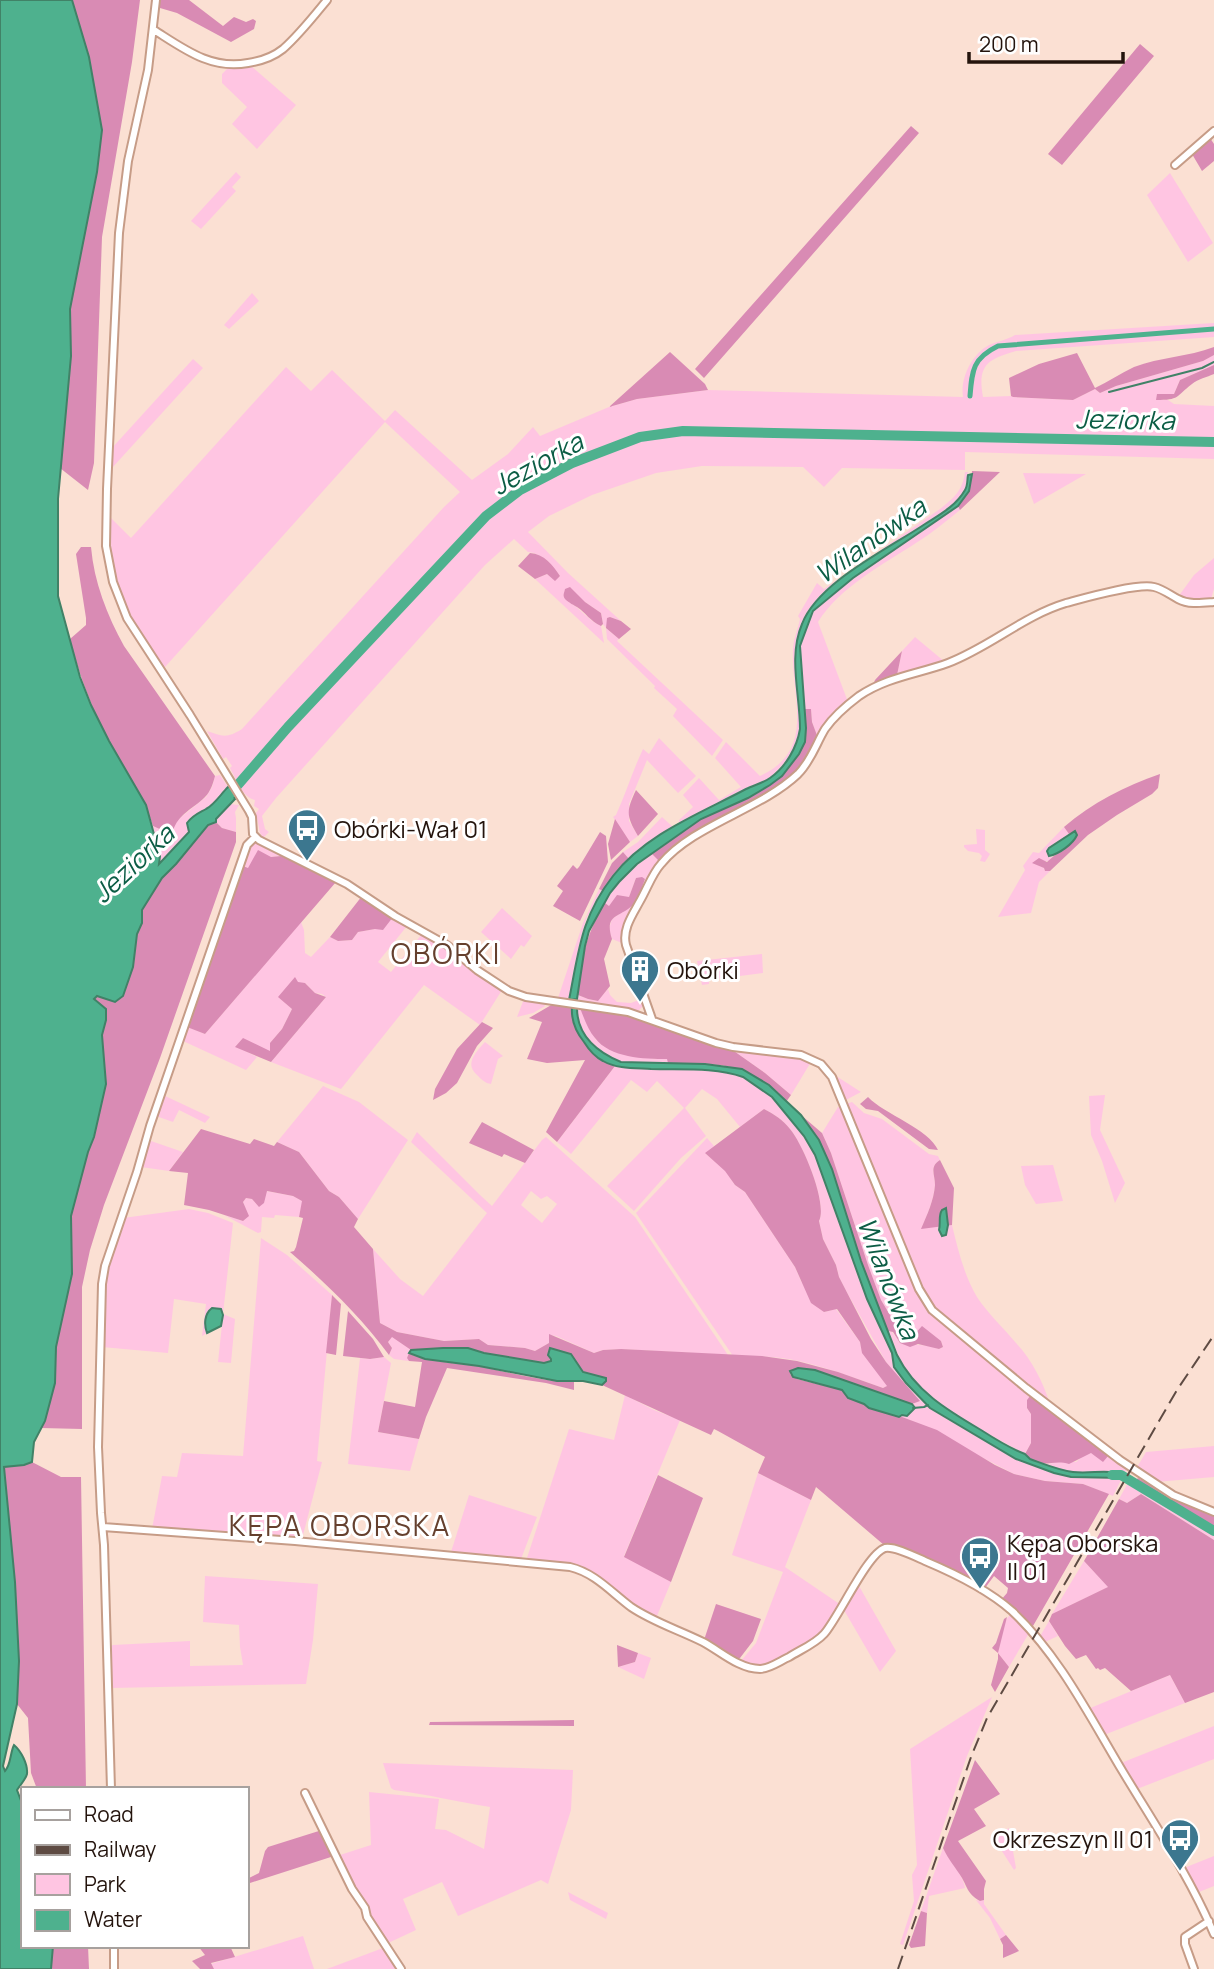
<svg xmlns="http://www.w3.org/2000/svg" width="1214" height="1969" font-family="Manrope,sans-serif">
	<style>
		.green { fill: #ffc5e2; fill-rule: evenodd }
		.forest { fill: #d98bb4 }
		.water { fill: #4eb18e; stroke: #418267; stroke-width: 2 }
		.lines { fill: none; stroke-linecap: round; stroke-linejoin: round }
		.stream { stroke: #418267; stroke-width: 2 }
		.canal { stroke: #4eb18e; stroke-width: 5 }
		.river { stroke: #4eb18e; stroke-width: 10 }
		.minor-casing { stroke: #c69c87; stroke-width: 10 }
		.minor { stroke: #fff; stroke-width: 6 }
		.rail { stroke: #5e4b43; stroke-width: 2; stroke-dasharray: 14 7; stroke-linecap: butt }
		.labels { text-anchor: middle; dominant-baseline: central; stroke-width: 6; stroke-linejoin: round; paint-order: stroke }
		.poi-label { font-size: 24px; fill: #24140d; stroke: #fff; text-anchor: start }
		.water-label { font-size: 26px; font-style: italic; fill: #0c5d45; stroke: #fff }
		.quarter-label { font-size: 28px; letter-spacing: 2px; fill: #65402e; stroke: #fff }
	</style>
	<rect width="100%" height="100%" fill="#fbe0d3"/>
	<path class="green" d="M250 65 296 105 257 149 232 124 247 107 222 83V74L229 67Z
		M236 172 241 177 232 187 236 191 201 229 191 221Z
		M1170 173 1213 243 1188 262 1147 195Z
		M252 293 259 301 229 329 224 325Z
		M1214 323V337L1016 351C988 359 977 365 983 397L1011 396 1013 397 1073 400 1095 389 1100 393 1116 386 1203 361 1214 355V365L1180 380 1174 394 1156 400H1168L1174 404 1214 406V459L965 452V470L842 468 824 487 803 467 702 466 656 473 592 495 549 516 528 532 568 573 621 621 610 617 606 628 619 639 617 641 723 740 712 756 673 716 677 709 654 688 655 686 607 639 606 628 603 624 601 613 585 602H569C581 609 588 620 601 626L604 643 535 579 547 574 555 580 560 576 547 560 534 553 528 552 514 539 485 565 276 798 262 816 265 829 269 832 263 838 260 833 256 813 259 809 254 806 255 800C242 797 236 779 230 768L232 766 226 757 223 759 207 731C222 736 226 739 242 729L444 507 460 492 385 422 165 667 160 664C139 632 116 600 110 561 108 547 110 531 110 517L131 538 286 367 311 391 332 370 385 421 395 410 472 480 508 454 533 427 540 436 609 407 637 399 708 390 963 397C960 378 972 354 989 345 998 341 1007 340 1015 335Z
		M193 359 203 368 112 468V448Z
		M965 472H968L965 490 952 506 852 571 819 597 809 609 795 652 800 722 798 739 789 758 770 778 699 812 679 824V820L693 807 683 795 699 778 719 800 741 787 715 758 726 742 760 776C817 750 791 698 793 650 793 640 798 629 800 619L798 616 817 583 824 589 940 509C954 498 963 490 965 472Z
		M1023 473 1086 474 1034 504Z
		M958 505 960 510C946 521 932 533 916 543 882 565 840 587 818 622L848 702 818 738 812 722 811 710 805 709 800 646 813 611 818 605 853 578Z
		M1214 558V589L1211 599 1194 600 1178 597 1194 575Z
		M915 637 945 662 897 675 902 651Z
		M659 738 696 776 678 793 647 760 629 804V821L638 836 630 842 613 817 616 815C626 793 633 770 643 749L649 754Z
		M220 775 228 787 207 809 198 813 189 819 190 831 159 866 160 856 153 826 164 831 206 797 212 787 215 776Z
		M229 804 239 805 235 812 236 818V832L222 828 216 822V819Z
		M662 817 673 827 650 842 629 859 623 852 638 842Z
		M1064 827 1069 834 1049 848V856L1052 857 1050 861H1043L1038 865 1044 868 1045 871H1050L1039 882 1031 913 998 917 1025 870 1023 866 1033 852 1039 853Z
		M976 829 985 830V850L990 854 985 862 980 861 982 856 979 853 968 851 964 847V845L977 844Z
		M254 843H257L281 856 271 857 248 868 243 866 250 847Z
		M652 854 660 862 625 923 622 933V943L612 939 609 929 612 919 634 904 645 879 636 878 629 897 612 903 609 906 605 903C616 882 633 867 652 854Z
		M599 889 603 891 587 917 583 930 569 1000 558 998 583 923Z
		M502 908 532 936 524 947 521 945 511 959 481 932Z
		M393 917 407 926 378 962 391 972 422 934 451 951 483 977 502 990 480 1025 424 985 341 1089 271 1062 326 997 322 994 315 993 305 983 282 1000 292 1009 282 1029 271 1042 270 1052 243 1039 236 1046 257 1057 246 1070 183 1041 188 1027 205 1034 301 922 304 930 305 953 311 957 330 937 338 941 352 940 358 932 375 929Z
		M762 954 763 973 709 980V984L702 985 697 961Z
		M608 989 610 995 617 1002 631 1003 644 998 646 1003 638 1011H634L582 1003 577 999 578 995 588 999 597 1001Z
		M524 999 544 1002 545 1006 533 1013 517 1017Z
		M577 1008H580L596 1040 654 1059H668V1063C653 1063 633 1065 618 1061 595 1054 577 1032 577 1008Z
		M485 1042 503 1056 498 1059 491 1084C485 1083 482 1080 477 1075 464 1064 476 1052 485 1042Z
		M731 1049 801 1058 811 1062 791 1095 765 1073Z
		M615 1066C656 1073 699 1064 739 1075 768 1083 800 1130 815 1155L867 1299 892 1353C892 1372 917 1398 932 1409 943 1418 957 1424 969 1432 998 1448 1025 1466 1057 1474 1078 1480 1100 1478 1122 1478L1113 1496 1083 1484 1045 1481 1014 1474 910 1420 899 1417 915 1408 912 1404 919 1401 886 1362 845 1289 839 1277 836 1265 823 1239 819 1221C828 1204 803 1144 790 1129 783 1120 774 1114 764 1109L740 1127 717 1099 702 1089 685 1108 706 1136 681 1158 634 1211 607 1186 684 1108 657 1081 647 1092 631 1080 571 1154 557 1142Z
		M833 1074 861 1092 844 1101Z
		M323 1086 359 1102 408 1140 358 1219 339 1197 329 1191 299 1152 277 1142Z
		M163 1095 210 1117 205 1123 179 1110 173 1122 156 1116Z
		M1105 1095 1100 1130 1125 1183 1115 1203 1102 1161 1091 1135 1089 1096Z
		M852 1102 864 1113 882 1119 929 1154 938 1156 940 1160C929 1167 935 1174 935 1185 934 1200 927 1214 922 1228L952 1225C958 1250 964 1275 977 1297 988 1314 1003 1327 1016 1343 1032 1360 1043 1382 1050 1404L936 1310 926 1297 846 1104Z
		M838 1107H841L924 1305 931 1312 1030 1396 1027 1400V1408L1031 1414V1443L1025 1454 954 1415 931 1398 917 1386 904 1369 888 1331 892 1332 900 1343 930 1346 939 1349 943 1347 941 1341 916 1334 912 1337 893 1320 881 1300 868 1265 831 1153 822 1133Z
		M417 1132 480 1195 492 1206 542 1140 546 1137 635 1217 728 1355 621 1349 603 1350 594 1353 556 1336 549 1335V1343L535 1351 525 1348 488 1345 479 1339 444 1341 397 1332 380 1323 373 1249 400 1279 423 1296 487 1213 411 1142ZM531 1191 541 1199 547 1196 557 1204 542 1223 521 1205Z
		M707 1138 714 1146 706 1154 726 1171 735 1185 745 1192 795 1267 801 1281 824 1312 836 1309 860 1342 863 1353 888 1386 883 1388C855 1378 828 1368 799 1361 778 1356 755 1356 733 1356L636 1213Z
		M148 1140 183 1152 169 1171 141 1167Z
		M1053 1165 1063 1201 1036 1204 1025 1185 1021 1166Z
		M266 1191 293 1196 303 1201 299 1217 275 1215 274 1218 262 1217 261 1232 258 1233 224 1215 243 1221 248 1216 243 1202 246 1198 252 1199 259 1206Z
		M189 1209 208 1213 233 1223 223 1314 235 1319 231 1363 218 1362 223 1315 221 1309 209 1311 205 1319 207 1333 202 1336 206 1304 174 1299 168 1353 102 1347 104 1280 123 1218Z
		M261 1238 287 1255 332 1295 317 1461 322 1462 302 1539 152 1529 162 1476 177 1477 182 1453 243 1456Z
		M392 1336 411 1350 407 1358 409 1361 394 1359 389 1355 392 1348 388 1342Z
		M384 1357 391 1363 378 1432 419 1439 410 1471 348 1464 360 1358 370 1359Z
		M625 1395 654 1410 680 1420 624 1556 671 1582 657 1616 655 1617 636 1607 610 1584 585 1569 574 1565 526 1561 569 1429 614 1440Z
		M1214 1446V1477L1156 1482 1136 1469 1146 1452Z
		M1091 1453 1109 1455 1127 1469 1124 1474C1108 1469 1100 1473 1085 1473 1071 1472 1058 1469 1045 1465L1059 1461 1076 1462 1084 1455Z
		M758 1473 811 1500 785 1567 841 1605C835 1614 829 1625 822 1633 807 1649 762 1674 741 1661L756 1643 783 1572 732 1555Z
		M1130 1479 1214 1529V1540L1141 1494 1127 1503 1119 1499Z
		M469 1495 537 1517 521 1559 451 1552Z
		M1084 1561 1109 1587 1052 1614Z
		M205 1576 318 1584 313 1640 306 1684 112 1688 111 1646 113 1645 190 1641V1666L243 1665 240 1647 239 1625 203 1622Z
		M859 1586 896 1651 880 1672 844 1610Z
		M1011 1614 1029 1633 1009 1667 998 1653C1000 1640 1001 1623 1011 1614Z
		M1049 1621 1058 1636 1045 1642 1039 1638Z
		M638 1653 651 1658 644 1679 618 1667 635 1662Z
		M1170 1675 1185 1703 1104 1735 1088 1709Z
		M992 1697 967 1756 903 1945 900 1944 914 1901 912 1875 917 1865 910 1749Z
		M1214 1726V1759L1137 1789 1121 1763Z
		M383 1763 573 1770 571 1810 548 1884 541 1880 458 1916 442 1882 403 1899 416 1930 386 1944 354 1890 340 1855 371 1845 369 1792 439 1799 435 1829 446 1830 484 1849 490 1807C458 1802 426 1794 394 1790L391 1788Z
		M1009 1828 1016 1868 1014 1870 993 1837Z
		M943 1848C949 1860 964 1876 965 1888L929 1896 927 1913 921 1911Z
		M1214 1856V1886L1199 1892 1184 1868Z
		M568 1892 608 1913 606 1919 570 1900Z
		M976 1900 980 1901 984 1900V1904L1006 1935 1000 1939 990 1918Z
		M303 1936 314 1969H214L211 1964Z
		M383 1948 397 1969H326H327Z"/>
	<path class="forest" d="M72 0H140L132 62 102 237 94 463 88 490 60 468 71 356 70 309 97 172 102 130 89 57Z
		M159 0H189L223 26 234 17 246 22 253 19 256 21 254 29 231 42 177 13 160 8Z
		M1140 44 1154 56 1062 165 1048 154Z
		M911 126 919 133 704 378 695 369Z
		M1210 138 1214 144V161L1202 171 1192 154Z
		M1214 347V355L1203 361 1116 386 1100 393 1095 389 1073 400 1013 397 1011 396 1009 378 1039 364 1077 353 1095 388C1108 382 1121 373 1134 367 1160 357 1188 357 1214 347Z
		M670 352 705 384 708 390 637 399 609 407Z
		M1214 365V374C1207 377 1198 379 1192 384 1175 397 1180 400 1156 400L1157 394H1174L1180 380Z
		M972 471 1000 472 960 510 958 506C968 495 971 486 972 471Z
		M81 547H91C94 582 107 615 124 646L215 776C213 783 211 791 205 797 193 809 178 814 173 831H164L153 826C143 795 124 769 108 740 91 707 79 674 70 639L86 625V618L76 554Z
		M530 553C544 554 553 565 560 576L555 581 547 574 535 579 518 566Z
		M570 587 585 602 601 613 603 624 601 626C590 621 586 613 577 607 575 606 568 602 566 600 562 596 564 594 565 589Z
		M610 617 621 621 631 629 619 639 606 628 607 618Z
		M902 651 897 675 873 685 875 680Z
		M805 709H811L812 722 818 738C800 782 756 799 718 821 698 832 679 849 660 862L652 854 701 819 748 798 799 754 805 742 806 728Z
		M1160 774 1158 788 1152 794 1117 815 1088 835 1050 871H1045L1044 868 1032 863 1039 858 1047 862 1056 854 1075 831 1069 834 1064 827C1092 803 1125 786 1160 774Z
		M636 790 658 814 638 836C626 816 626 811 636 790Z
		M615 819 630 842 611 860 608 844Z
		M216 822 222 828 236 832V842L160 1058 104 1205 90 1250 82 1287V1429L41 1428 45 1421 55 1383 56 1347 72 1274 71 1216 88 1152 94 1137 106 1084 102 1035 106 1020V1009L94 999 133 967 137 934 142 923V910L162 878 176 864 208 825Z
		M600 832 606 836 608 862 580 921 553 906 563 891 557 886 573 865 577 869 579 867Z
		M258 850 271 857 281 856 336 882 205 1034 187 1027 243 866 248 868Z
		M623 852 629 859 613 876 603 891 599 889 612 863Z
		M642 877 645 879C642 887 639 900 633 905 619 918 604 914 612 939L604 959 610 986 598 1001 588 999 578 995C580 961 587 931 605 903L609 906 617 895 629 897 636 878Z
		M362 896 393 917 383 930 375 929 358 932 352 940 338 941 330 937Z
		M295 977 298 982 305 983 315 993 326 997 271 1062 235 1047 243 1038 270 1051V1043L282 1029 292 1009 278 997Z
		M553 1004 572 1007 574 1026 604 1061 615 1066 557 1142 546 1132 585 1060 547 1063 527 1059 542 1022 529 1018Z
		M580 1008 638 1018 731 1049 765 1073 791 1095 786 1102C747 1061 721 1064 668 1063L667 1059C644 1059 610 1058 595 1038 588 1030 584 1018 580 1008Z
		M482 1022 493 1028 477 1046 457 1083 446 1093 433 1100 435 1089 457 1049Z
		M868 1097C884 1114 929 1129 938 1150L929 1149 878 1111 866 1109 860 1104Z
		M764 1109C774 1114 783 1120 790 1129 803 1144 828 1204 819 1221L823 1239 836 1265 839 1277 871 1339 886 1362 920 1401 912 1404 901 1401 814 1370 793 1369 790 1374 797 1379 842 1390 848 1398 864 1404 869 1408 894 1414 937 1430 995 1465 1014 1474 1045 1481 1083 1484 1109 1494 1033 1626 1027 1624 1001 1600 1007 1593 1008 1588 994 1576 985 1588 976 1582 908 1552 884 1545 816 1487 811 1500 758 1473 765 1457 718 1431 714 1429 711 1435 602 1385 606 1381V1378L583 1372 571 1354 544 1363 484 1353 468 1348 411 1350 392 1337 388 1342 392 1348 389 1355C360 1316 327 1284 290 1252L294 1251 296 1247 303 1218 299 1217 302 1201 293 1196 267 1191 264 1203 259 1207 252 1199 246 1198 243 1202 249 1216 243 1221 209 1210 184 1205 188 1173 169 1171 201 1129 250 1144 254 1139 274 1146 277 1142 299 1152 329 1191 339 1197 358 1219 354 1227 373 1249 380 1323 397 1332 444 1341 479 1339 488 1345 525 1348 535 1351 549 1343V1334L594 1353 603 1350 621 1349 762 1356 797 1361 838 1372 883 1388 887 1386 862 1353 860 1342 837 1309 824 1312 811 1303 795 1267 745 1192 735 1185 725 1171 705 1153Z
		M801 1115 822 1133 831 1153 868 1265 881 1300 893 1320 912 1337 922 1326 941 1341 943 1347 939 1349 918 1344 910 1347 900 1343 893 1332 888 1331 861 1261 832 1169 819 1140Z
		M482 1122 534 1150 525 1163 504 1154 502 1157 469 1143Z
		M940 1160 954 1188 952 1225 921 1229C927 1215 934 1200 935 1185 935 1174 929 1167 940 1160Z
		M332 1295 341 1304 336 1355 326 1353Z
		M348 1311 373 1339 384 1357 370 1359 343 1356Z
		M409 1353C425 1362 458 1363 477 1366 508 1372 543 1382 574 1382V1390L546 1383 447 1368 426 1417 419 1439 378 1432 384 1401 415 1407 422 1362 409 1361 407 1358Z
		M1030 1396C1055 1417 1083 1435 1109 1455L1103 1462 1091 1453 1069 1464C1051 1458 1042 1472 1025 1454L1031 1443V1414L1027 1408V1400Z
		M32 1462 61 1477H81L86 1789H37L31 1773 28 1718 17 1704 19 1661 4 1467 24 1465Z
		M658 1475 703 1498 671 1582 624 1557Z
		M1138 1478 1174 1498 1214 1515V1529L1135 1481Z
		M1141 1494 1214 1540V1692L1185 1703 1170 1675 1131 1691 1105 1668 1100 1670 1098 1668 1096 1669 1086 1655 1076 1659 1065 1646 1049 1621 1052 1614 1108 1587 1084 1561 1119 1499 1127 1503Z
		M716 1604 761 1619 753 1641 740 1658 737 1659 704 1640Z
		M1007 1617 998 1653 1009 1667 995 1692 991 1685 998 1659V1653L992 1648 996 1643 1004 1619Z
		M617 1645 638 1653 635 1662 618 1667Z
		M574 1720V1726L429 1725 430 1722Z
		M975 1760 1000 1794 974 1809 986 1826 958 1841 986 1881 984 1889V1900L980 1901C968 1894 968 1889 962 1878 956 1868 948 1859 943 1848Z
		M322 1830 334 1856 247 1884V1879L259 1873 265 1851 268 1847Z
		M921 1911 927 1913 925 1946 911 1948 909 1945Z
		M1006 1935 1019 1951 1003 1958V1945L1000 1939Z
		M53 1946H88L89 1969H51Z
		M198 1946H230L235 1957 211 1963 214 1969H200L192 1961 205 1955Z"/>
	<path class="water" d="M0 0H72L89 57 102 130 97 172 70 309 71 356 58 499V596L80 677 91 705 109 741 146 805 160 856 159 864 189 832 187 823C193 815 199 813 206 809 214 805 221 794 228 787L235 799 216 819V822L208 825 176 864 162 878 142 910V923L137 934 133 967 123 996 115 1002 97 996 94 999 106 1009V1020L102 1035 106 1084 94 1137 88 1152 71 1216 72 1274 56 1347 55 1383 45 1421 34 1442 32 1462 24 1465 4 1467 15 1582 19 1661 17 1704 3 1766 5 1771C11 1765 10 1753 14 1745 21 1751 28 1764 27 1774 26 1779 20 1785 17 1790L23 1806V1946H53L51 1969H0Z
		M972 474 969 491 958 506 853 578 813 611 800 646 806 728 805 742 799 754 782 776 770 785 748 798 701 819 637 864 619 882 610 893 589 931 585 946 577 999 569 1000C579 950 581 917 613 876 645 834 701 813 746 789 754 785 763 783 770 778 786 767 797 747 800 729 800 694 788 657 802 624 818 582 888 549 925 524 939 515 956 506 965 490 968 485 967 480 968 475Z
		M1075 831 1077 835C1073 844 1059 854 1049 856L1047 851 1049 848Z
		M572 1007 577 1008C577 1035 597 1052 621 1062L705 1064 742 1069 769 1085 801 1115 819 1140 832 1169 861 1261 897 1355C915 1391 947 1410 981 1430 995 1439 1009 1448 1025 1454L1030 1459C1044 1464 1058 1470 1073 1472 1091 1474 1107 1469 1124 1474L1122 1478 1071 1477 1054 1473 1016 1459 930 1408 906 1383 894 1367 892 1353 867 1299 815 1155 804 1136 772 1097 743 1077C714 1067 681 1070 651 1069 635 1068 617 1069 603 1061 595 1057 589 1050 584 1042 576 1032 571 1020 572 1007Z
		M946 1208 948 1225 946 1235 942 1236 939 1230C941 1222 938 1216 942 1210Z
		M212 1308 221 1309 223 1315 221 1326 207 1333C204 1325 204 1314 212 1308Z
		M443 1348H468L484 1353 544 1363 551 1361V1359L548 1355 550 1348 571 1354 583 1372 606 1378V1381L602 1385 583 1381H557L479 1366 425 1359 409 1353 411 1350Z
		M798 1368 815 1370 912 1404 915 1408 907 1416 902 1415 899 1417 869 1408 864 1404 848 1398 842 1390 793 1377 790 1371Z"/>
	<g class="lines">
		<path class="stream" d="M1109 392 1202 368 1214 362
			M913 1408 924 1407 928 1405"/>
		<path class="canal" d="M970 396C972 370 973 358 998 346L1214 329"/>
		<path class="river" d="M223 802 288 727 486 516 520 490 572 463 640 437 683 431 1214 442
			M1112 1475H1121L1214 1531"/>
		<g class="minor-casing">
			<path id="minor" d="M156 0 148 70 128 161 119 233 107 489 106 546 113 582 127 618 190 715 249 811 252 817 253 834 259 840 347 884 395 916 447 945 477 970 509 991 526 997 628 1012 716 1043 733 1047 801 1055 821 1064 832 1077 919 1289 932 1310 1026 1388 1120 1460 1173 1495 1214 1512
				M154 30C184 49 211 70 248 63 261 61 273 57 283 49 299 35 313 17 327 0
				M1175 165 1214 131
				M652 1019 626 945C622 929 633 914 640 901 647 889 652 874 661 864 693 825 760 810 798 774 811 761 816 744 825 729 834 716 847 705 859 696 887 677 918 674 948 663 990 647 1023 616 1066 603 1085 598 1137 583 1154 587 1163 589 1170 595 1178 599 1189 605 1202 603 1214 602
				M103 1527 295 1541 570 1567C595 1573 611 1592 631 1607 653 1622 679 1630 703 1642 720 1651 739 1669 760 1669 769 1669 780 1661 789 1657 800 1650 815 1644 824 1634 839 1617 867 1554 885 1548 895 1546 916 1557 925 1561 956 1574 987 1589 1012 1611 1059 1655 1090 1717 1123 1772 1155 1825 1190 1877 1214 1934
				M111 1789 104 1545 101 1513 98 1447 102 1284 105 1266 137 1172 150 1126 247 845 255 837
				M305 1793 352 1889 365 1908 367 1917 401 1969
				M114 1946V1969
				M1194 1969 1185 1944V1937L1209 1921"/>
		</g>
		<use href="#minor" class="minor"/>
		<path class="rail" d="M898 1969 971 1757 987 1718 1177 1390 1214 1335"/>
	</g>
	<defs>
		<g id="bus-pin" transform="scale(2.0125)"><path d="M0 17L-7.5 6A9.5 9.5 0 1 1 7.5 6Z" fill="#3c778f" stroke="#fff"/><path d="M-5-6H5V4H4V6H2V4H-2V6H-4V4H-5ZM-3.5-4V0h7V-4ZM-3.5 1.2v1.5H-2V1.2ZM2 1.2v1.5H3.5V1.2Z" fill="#fff"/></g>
		<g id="building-pin" transform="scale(2.0125)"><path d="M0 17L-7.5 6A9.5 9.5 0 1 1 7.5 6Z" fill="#3c778f" stroke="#fff"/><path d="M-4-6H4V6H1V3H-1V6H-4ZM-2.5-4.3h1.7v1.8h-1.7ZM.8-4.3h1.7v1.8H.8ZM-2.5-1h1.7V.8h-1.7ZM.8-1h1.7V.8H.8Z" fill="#fff"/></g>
	</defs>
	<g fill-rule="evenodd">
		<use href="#bus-pin" x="307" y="828"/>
		<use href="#building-pin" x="640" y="969"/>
		<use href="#bus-pin" x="980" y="1556"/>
		<use href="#bus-pin" x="1180" y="1838"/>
	</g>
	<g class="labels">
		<g class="poi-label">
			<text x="334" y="828">Obórki-Wał 01</text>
			<text x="667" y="969">Obórki</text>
			<text x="1007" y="1542">Kępa Oborska<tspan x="1007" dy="28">II 01</tspan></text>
			<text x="1153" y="1838" text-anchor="end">Okrzeszyn II 01</text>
		</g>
		<g class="water-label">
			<text transform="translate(1125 419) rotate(1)">Jeziorka</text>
			<text transform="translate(537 463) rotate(-29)">Jeziorka</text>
			<text transform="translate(870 540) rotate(-35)">Wilanówka</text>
			<text transform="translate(133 863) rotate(-43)">Jeziorka</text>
			<text transform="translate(889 1278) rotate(69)">Wilanówka</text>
		</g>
		<g class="quarter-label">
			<text x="446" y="953">OBÓRKI</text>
			<text x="340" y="1525">KĘPA OBORSKA</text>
		</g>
	</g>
	<rect x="21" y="1787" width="228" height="161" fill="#ffffff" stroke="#a7a19e" stroke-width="2"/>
	<rect x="35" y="1810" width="35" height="10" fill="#ffffff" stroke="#a7a19e" stroke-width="2"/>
	<text x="84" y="1822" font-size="21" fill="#24140d">Road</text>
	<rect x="35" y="1845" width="35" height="10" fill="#5e4b43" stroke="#a7a19e" stroke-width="2"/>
	<text x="84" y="1857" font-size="21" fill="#24140d">Railway</text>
	<rect x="35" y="1874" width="35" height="21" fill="#ffc5e2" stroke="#a7a19e" stroke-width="2"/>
	<text x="84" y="1892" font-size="21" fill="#24140d">Park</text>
	<rect x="35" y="1910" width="35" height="21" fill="#4eb18e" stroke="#a7a19e" stroke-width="2"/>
	<text x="84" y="1927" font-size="21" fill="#24140d">Water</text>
	<path d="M969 52v10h154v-10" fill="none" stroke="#24140d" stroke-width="3.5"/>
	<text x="979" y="52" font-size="21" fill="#24140d" stroke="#ffffff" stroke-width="5" paint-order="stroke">200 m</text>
</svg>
